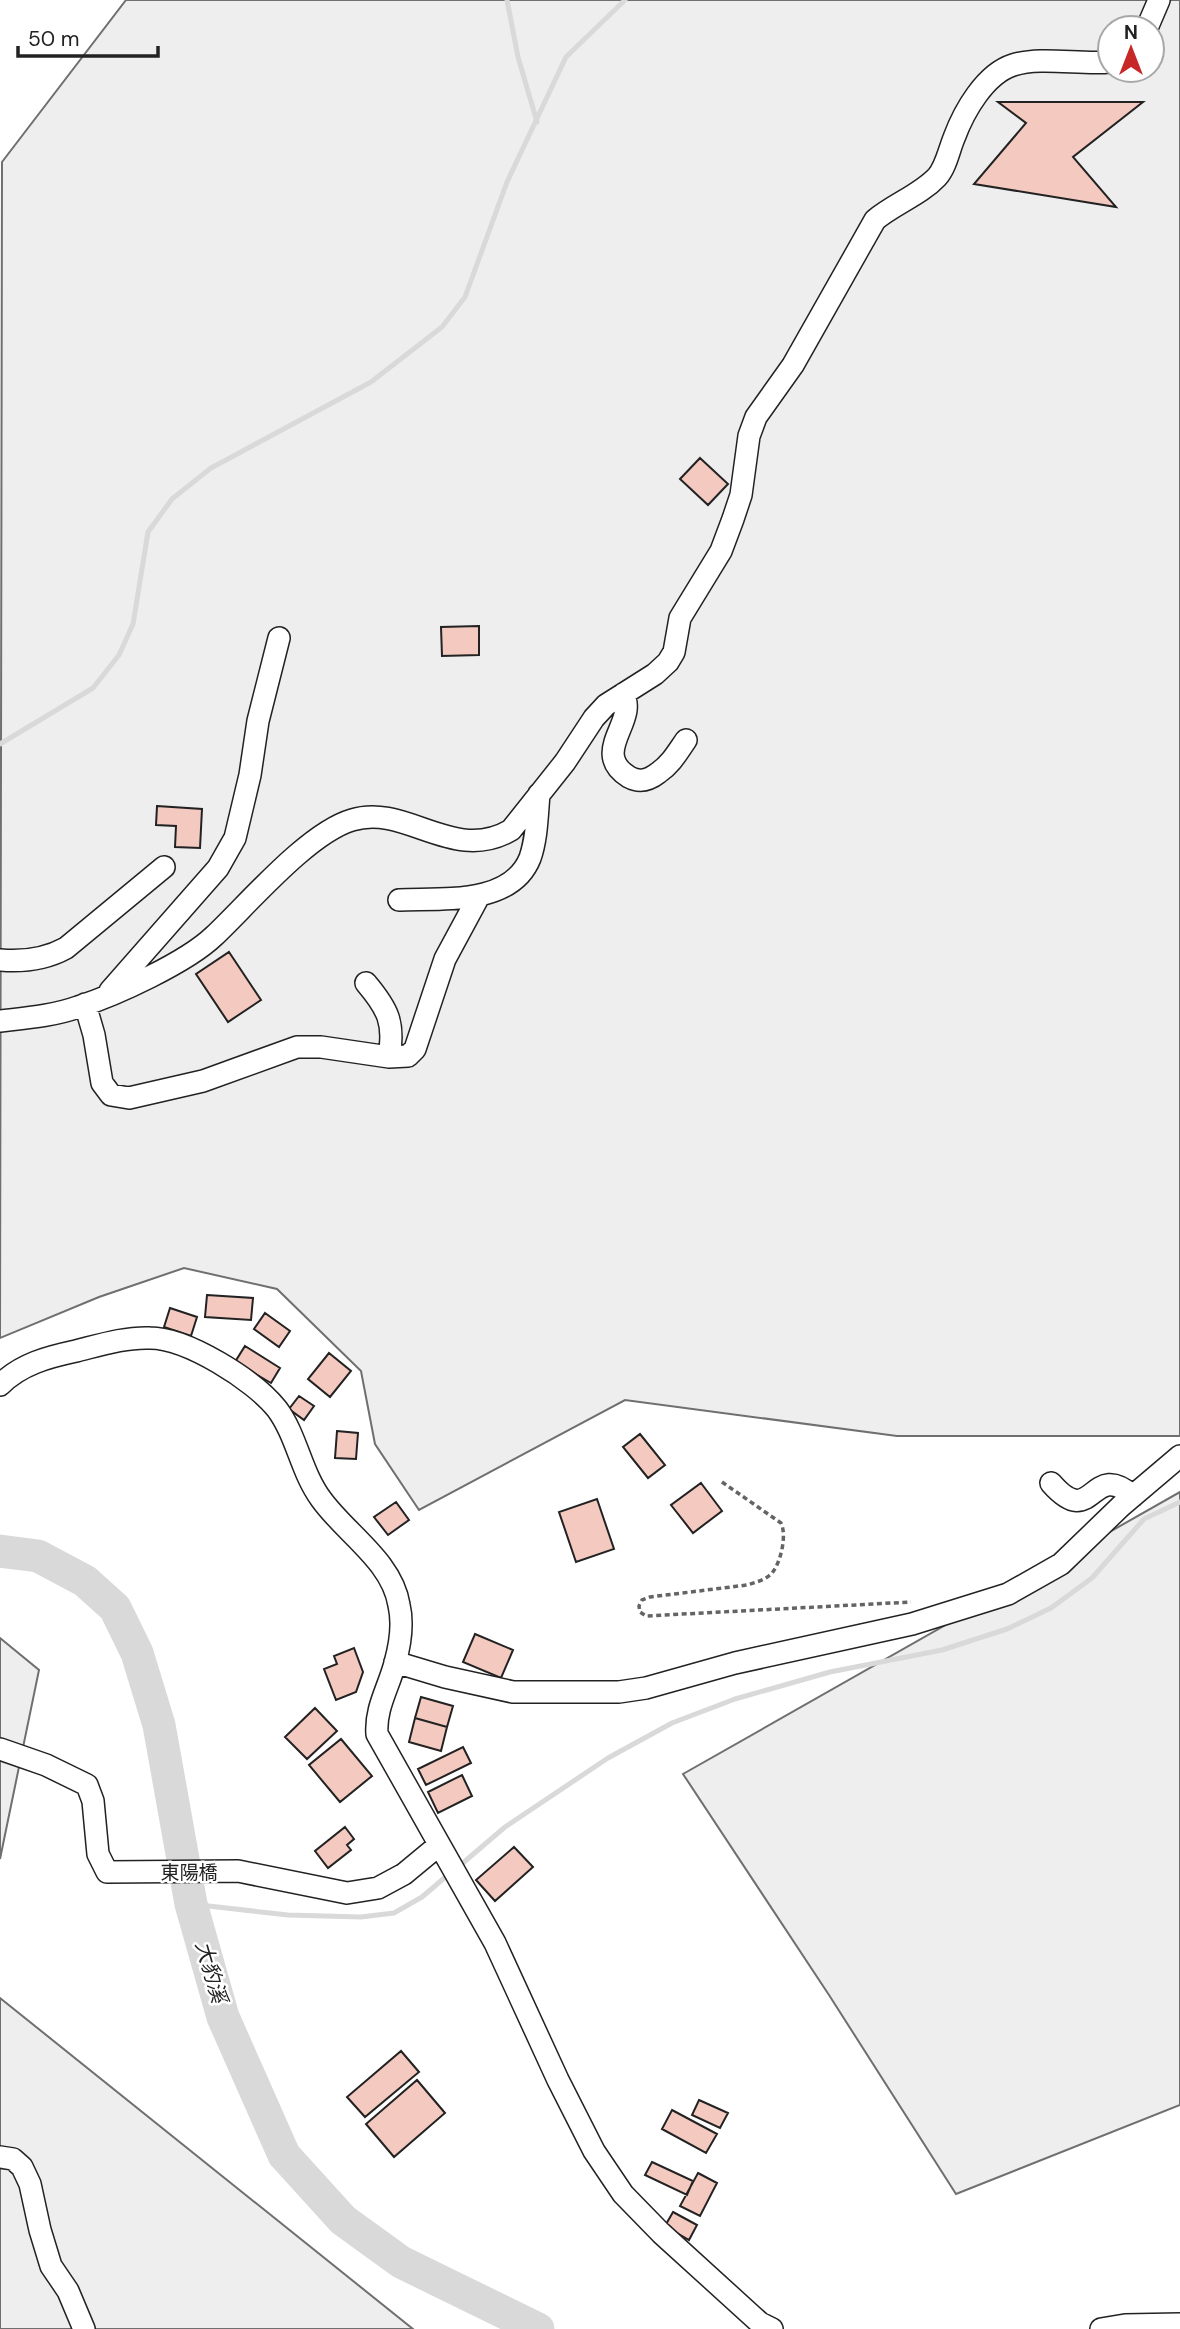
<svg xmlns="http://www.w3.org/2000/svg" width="1180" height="2329" font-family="'DM Sans','Noto Sans TC',sans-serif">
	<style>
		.green { fill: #eee; stroke: #6f6f6f; stroke-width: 2; fill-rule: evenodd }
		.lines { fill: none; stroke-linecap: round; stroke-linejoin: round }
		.stream { stroke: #d9d9d9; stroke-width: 5 }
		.river { stroke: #d9d9d9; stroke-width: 33 }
		.building { fill: #f3c9c0; stroke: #222; stroke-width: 2 }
		.minor-casing { stroke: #222; stroke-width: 24 }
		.path { stroke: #646464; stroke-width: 3.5; stroke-dasharray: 5 3.5; stroke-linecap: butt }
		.minor { stroke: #fff; stroke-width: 21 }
		.labels { text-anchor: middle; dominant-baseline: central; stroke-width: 5; stroke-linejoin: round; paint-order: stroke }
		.street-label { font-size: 19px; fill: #222; stroke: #fff }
		.water-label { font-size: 21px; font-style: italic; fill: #222; stroke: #fff }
	</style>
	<rect width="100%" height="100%" fill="#fff"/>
	<path class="green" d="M126 0H1180V1436H897L625 1400 419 1510 375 1444 361 1371 277 1289 184 1268 99 1297 0 1338 2 162ZM1110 28H1152V70H1110Z
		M1180 1492V2105L956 2194 829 1995 683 1774Z
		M0 1638 39 1670 0 1859Z
		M0 1998 413 2329H0Z"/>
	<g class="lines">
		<path class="stream" d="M507 0 518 57 537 122
			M0 744 93 688 119 655 133 624 148 532 172 499 211 468 371 382 442 327 465 297 507 182 566 57 625 0
			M457 1868 505 1827 608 1758 672 1723 735 1699 830 1672 942 1650 1007 1629 1051 1608 1092 1578 1144 1519 1180 1502
			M191 1904 288 1915 361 1917 394 1913 422 1897 449 1874"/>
		<path class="river" d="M0 1551 38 1556 85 1581 115 1608 137 1653 159 1725 191 1904 223 2017 284 2155 343 2220 401 2262 538 2329"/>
	</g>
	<path class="building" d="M998 102H1143L1073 157 1116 207 974 184 1026 123Z
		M700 458 728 484 708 505 680 479Z
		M479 626V655L442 656 441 627Z
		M157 806 202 809 200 848 175 847 176 826 156 825Z
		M229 952 261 1000 228 1022 196 974Z
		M207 1295 253 1298 251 1320 205 1317Z
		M170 1308 197 1317 191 1336 164 1327Z
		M265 1313 290 1331 279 1347 254 1329Z
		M245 1346 280 1368 271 1383 235 1362Z
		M329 1353 351 1371 330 1397 308 1379Z
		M299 1396 314 1406 304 1420 289 1409Z
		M337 1431 358 1433 356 1459 335 1458Z
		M640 1434 665 1465 648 1478 623 1447Z
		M701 1483 722 1511 693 1533 671 1505Z
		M597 1499 614 1549 576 1562 559 1512Z
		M396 1502 409 1520 388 1535 374 1517Z
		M475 1634 513 1650 501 1678 463 1662Z
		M354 1648 363 1672 356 1692 336 1700 324 1669 337 1664 334 1656Z
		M421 1697 453 1706 447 1727 415 1718Z
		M315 1708 337 1731 307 1759 285 1737Z
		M415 1718 447 1727 441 1751 409 1742Z
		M341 1739 372 1776 340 1802 309 1765Z
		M463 1747 471 1763 426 1785 418 1769Z
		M462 1775 472 1796 438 1813 428 1792Z
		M345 1827 354 1839 347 1845 351 1850 328 1868 315 1851Z
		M514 1847 533 1867 495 1901 476 1880Z
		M401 2051 419 2072 365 2117 347 2097Z
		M417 2080 445 2113 394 2157 366 2124Z
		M699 2100 728 2113 720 2128 692 2115Z
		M672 2110 717 2134 706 2153 662 2129Z
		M652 2162 693 2181 687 2195 645 2175Z
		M698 2173 717 2183 700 2216 680 2206Z
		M673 2212 697 2225 689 2240 665 2226Z"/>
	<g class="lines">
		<g class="minor-casing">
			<path id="minor" d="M1147 28 1159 0
				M623 694C639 721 589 752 629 777 640 783 649 780 658 773 671 764 677 753 686 740
				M399 900C440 898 511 906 530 858 537 838 537 816 539 794
				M0 960C23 962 46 959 66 948L164 867
				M366 983C388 1009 395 1023 389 1057
				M110 991 218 868 235 838 250 775 258 721 279 638
				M85 1004 94 1035 102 1083 111 1095 129 1098 203 1081 297 1047H321L389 1057 408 1056 415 1049 445 959 479 896
				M0 1021C26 1018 53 1016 78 1007 116 995 187 962 214 936 249 903 308 833 352 820 406 803 453 864 511 830L565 762 594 718 606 705 655 674 668 662 674 652 680 618 721 551 733 519 741 495 749 436 756 417 793 365 875 220C894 204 920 195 937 177 946 167 949 150 954 138 964 111 985 74 1013 65 1041 56 1080 65 1110 62
				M0 1385C21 1364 48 1357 76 1351 100 1345 125 1337 150 1338 187 1338 254 1380 277 1409 297 1436 301 1472 321 1499 346 1534 392 1561 399 1605 403 1622 400 1645 395 1663 389 1687 375 1708 377 1734L495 1943 558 2080 594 2151 623 2194 661 2233 760 2323 772 2329
				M1051 1483C1094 1532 1090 1458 1133 1496
				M395 1662 445 1677 513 1692H619L646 1688 735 1663 912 1624 1008 1594 1061 1564 1121 1506 1180 1456
				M0 1749 46 1765 87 1785 93 1801 98 1854 107 1872 238 1871 347 1893 378 1888 404 1874 439 1845
				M0 2157 13 2159 22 2167 30 2184 40 2230 51 2266 68 2291 84 2329
				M1101 2329 1125 2325 1180 2324"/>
		</g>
		<path class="path" d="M722 1482 781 1523C787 1535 781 1562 772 1573 766 1580 756 1582 747 1585L650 1597 642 1600 639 1606 640 1612 646 1616 911 1602"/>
		<use href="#minor" class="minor"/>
	</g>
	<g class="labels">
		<g class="street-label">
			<text x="189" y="1872">東陽橋</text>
		</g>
		<g class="water-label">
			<text transform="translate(211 1972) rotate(74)">大豹溪</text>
		</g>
	</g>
	<g transform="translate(1131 49)"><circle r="33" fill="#ffffff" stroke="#a7a7a7" stroke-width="2"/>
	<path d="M0-5L12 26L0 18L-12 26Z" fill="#c62828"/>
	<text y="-10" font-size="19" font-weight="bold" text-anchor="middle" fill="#222222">N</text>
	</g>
	<path d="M18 46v10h140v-10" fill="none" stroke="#222222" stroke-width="3.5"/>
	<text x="28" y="46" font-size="21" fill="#222222" stroke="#ffffff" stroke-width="5" paint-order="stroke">50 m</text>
</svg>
